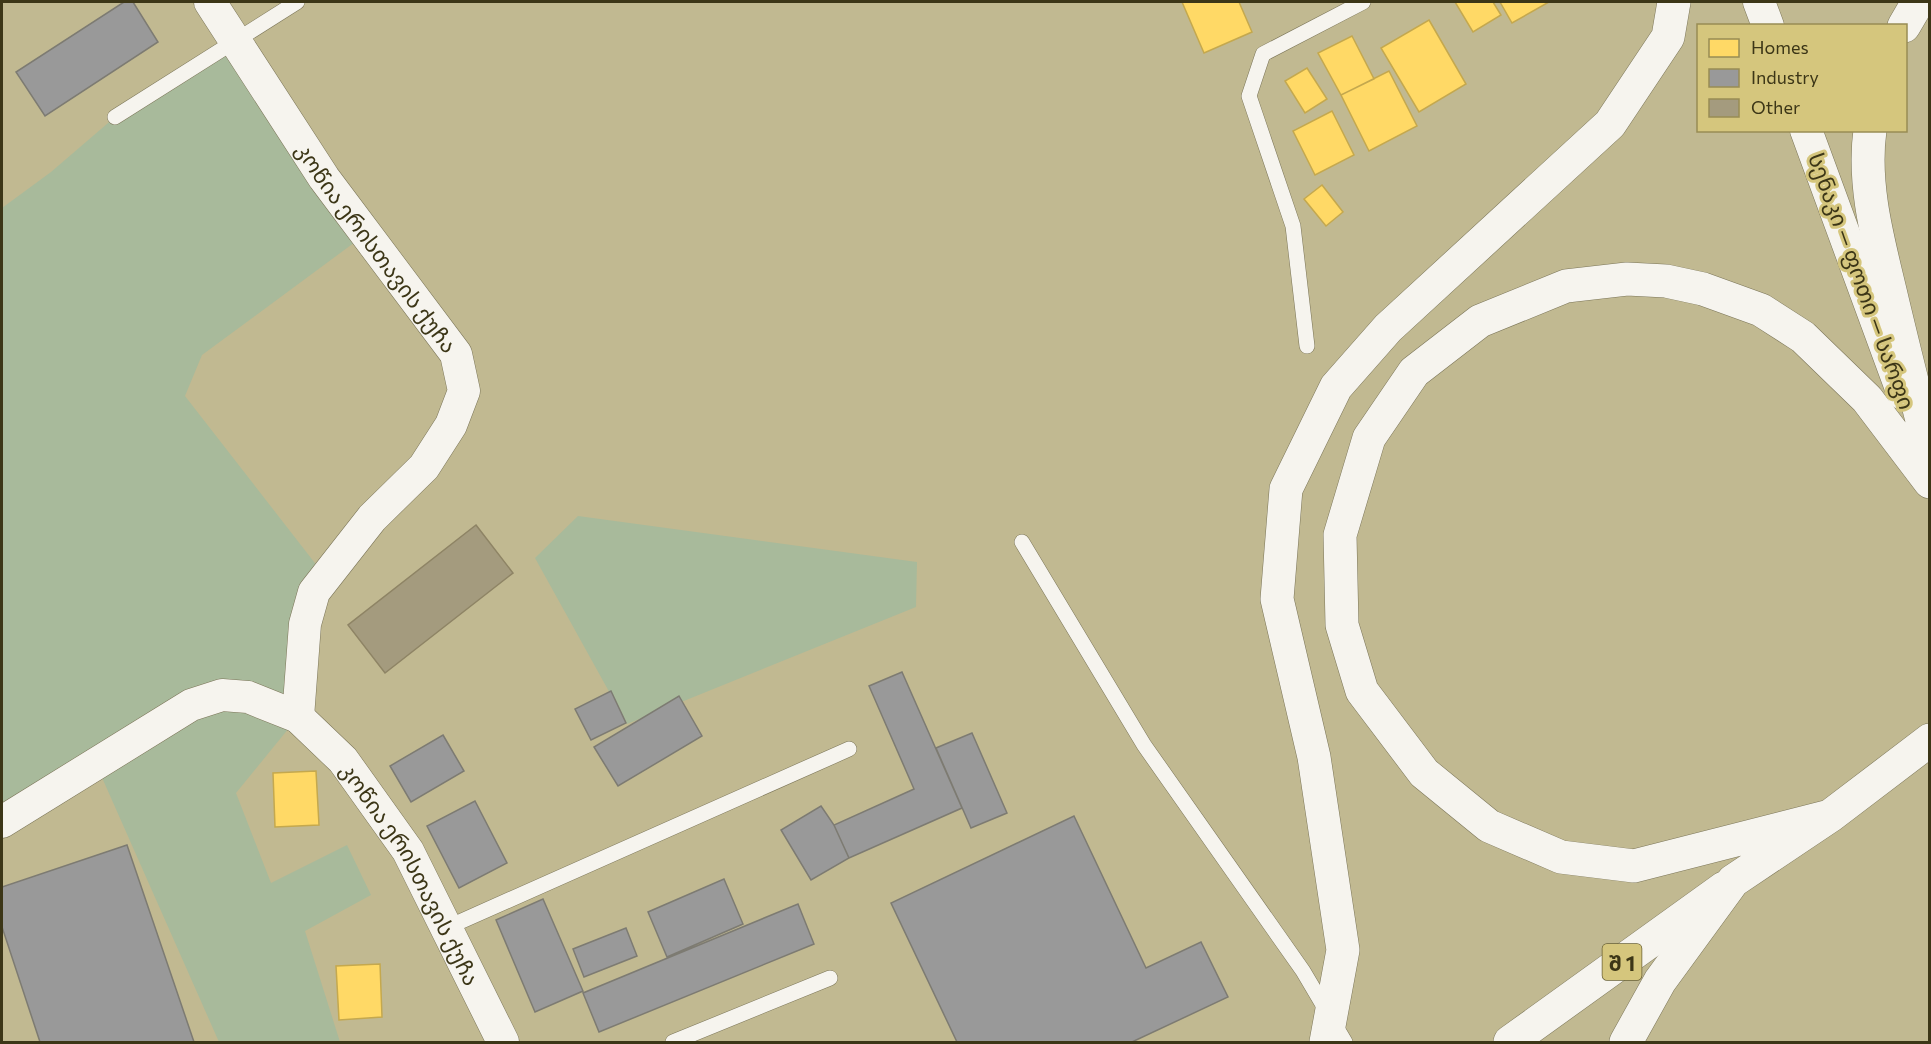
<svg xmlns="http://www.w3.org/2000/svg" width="1931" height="1044" font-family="Commissioner,'Noto Sans Georgian',sans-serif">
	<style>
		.green { fill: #a8ba9b }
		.homes { fill: #ffd966; stroke: #c4a84e; stroke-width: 1.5 }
		.industry { fill: #999; stroke: #7d7b72; stroke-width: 1.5 }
		.building { fill: #a49b7e; stroke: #8e8465; stroke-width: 1.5 }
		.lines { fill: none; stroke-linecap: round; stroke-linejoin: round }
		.service-casing { stroke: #7b7558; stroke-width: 16 }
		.minor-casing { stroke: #7b7558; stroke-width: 33 }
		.primary-casing { stroke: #7b7558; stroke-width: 34 }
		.trunk-casing { stroke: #7b7558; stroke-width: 34 }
		.service { stroke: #f6f4ee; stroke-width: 15 }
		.minor { stroke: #f6f4ee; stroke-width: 32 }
		.primary { stroke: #f6f4ee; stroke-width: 33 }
		.trunk { stroke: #f6f4ee; stroke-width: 33 }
		.labels { text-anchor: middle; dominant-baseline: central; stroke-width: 6; stroke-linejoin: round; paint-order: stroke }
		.shield { fill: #d5c67d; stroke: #6a6136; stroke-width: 1.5 }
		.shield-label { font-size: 21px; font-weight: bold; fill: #3c3617 }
		.street-label { font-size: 22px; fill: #3c3617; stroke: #d5c67d }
	</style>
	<rect width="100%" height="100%" fill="#c1b991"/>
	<path class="green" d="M235 39 366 234 202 355 185 396 325 576 298 717 236 793 271 883 347 845 371 895 305 931 340 1042H219L96 764 2 822V208L51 172 115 117Z
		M578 516 917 562 916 607 627 724 535 558Z"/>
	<path class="homes" d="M1182 2H1239L1252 32 1204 53Z
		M1455 2H1493L1501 15 1473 32Z
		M1500 2H1549L1512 23Z
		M1429 20 1466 84 1419 112 1381 48Z
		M1352 36 1374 79 1341 95 1318 53Z
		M1307 68 1327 99 1305 113 1285 81Z
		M1389 71 1417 126 1369 151 1341 95Z
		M1332 111 1354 155 1315 175 1293 131Z
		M1322 185 1343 212 1326 226 1304 199Z
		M316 771 319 825 275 827 273 773Z
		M380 964 382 1017 339 1020 336 966Z"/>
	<path class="industry" d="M124 2H133L158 42 45 116 16 72Z
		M902 672 962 808 849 858 834 825 914 789 869 686Z
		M611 691 626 723 591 740 575 709Z
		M679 696 702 736 618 786 594 747Z
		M972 733 1007 813 971 828 936 748Z
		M443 735 464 771 411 802 390 766Z
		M475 801 507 863 459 888 427 826Z
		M821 806 834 825 849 858 811 880 781 830Z
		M1074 816 1146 968 1201 942 1228 997 1132 1042H957L891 903Z
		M127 845 194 1042H40L2 927V887Z
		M724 879 743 924 667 957 648 912Z
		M543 899 583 991 535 1012 496 920Z
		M798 904 814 944 599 1032 583 993Z
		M626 928 637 956 584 977 573 949Z"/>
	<path class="building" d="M476 525 513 573 385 673 348 625Z"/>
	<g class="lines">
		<g class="service-casing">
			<path id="service" d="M115 117 297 2
				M1307 346 1293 226 1249 96 1263 54 1363 2
				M1022 542 1144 745 1303 971 1345 1042
				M446 928 849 749
				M673 1042 830 978"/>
		</g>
		<g class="minor-casing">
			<g id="minor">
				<path id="s1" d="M210 2 324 178 456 354 464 391 451 425 424 467 372 518 314 592 305 624 298 717"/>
				<path d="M1759 2 1768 26"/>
				<path d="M1806 130 1903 394"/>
				<path id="s2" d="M2 822 191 705 222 695 248 697 298 717 343 760 408 851 503 1042"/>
			</g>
		</g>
		<g class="primary-casing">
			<path id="primary" d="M1510 1042 1724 888"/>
		</g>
		<g class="trunk-casing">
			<path id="trunk" d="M1904 26 1918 2
				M1870 130C1862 188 1880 247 1893 303 1905 353 1917 402 1930 451
				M1830 816 1634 866 1561 857 1489 826 1424 773 1362 691 1342 625 1340 535 1369 438 1414 372 1480 321 1566 286 1627 279 1666 281 1703 289 1761 310 1803 337 1867 399 1930 482
				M1326 1042 1343 950 1314 757 1277 599 1286 489 1336 387 1388 328 1610 124 1668 37 1674 2
				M1626 1042 1660 981 1733 881 1830 816 1930 740"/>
		</g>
		<use href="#service" class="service"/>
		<use href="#minor" class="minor"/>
		<use href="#primary" class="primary"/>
		<use href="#trunk" class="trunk"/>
	</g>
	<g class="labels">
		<rect class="shield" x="1602.5" y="944" width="39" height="36" rx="4.5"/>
		<g class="shield-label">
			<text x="1622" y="962">შ 1</text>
		</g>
		<g class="street-label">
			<text stroke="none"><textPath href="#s1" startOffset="297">კოწია ერისთავის ქუჩა</textPath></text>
			<text transform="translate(1862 281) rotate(70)">სენაკი — ფოთი — სარფი</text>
			<text stroke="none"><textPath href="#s2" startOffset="530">კოწია ერისთავის ქუჩა</textPath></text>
		</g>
	</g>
	<rect width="1931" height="1044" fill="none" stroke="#3c3617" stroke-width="6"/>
	<rect x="1697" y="24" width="210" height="108" fill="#d5c67d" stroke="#988c54" stroke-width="1.5"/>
	<rect x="1709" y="39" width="30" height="18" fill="#ffd966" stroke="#988c54" stroke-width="1.5"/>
	<text x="1751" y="54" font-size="18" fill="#3c3617">Homes</text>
	<rect x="1709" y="69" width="30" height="18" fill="#999999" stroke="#988c54" stroke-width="1.5"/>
	<text x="1751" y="84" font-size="18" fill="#3c3617">Industry</text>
	<rect x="1709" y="99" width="30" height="18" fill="#a49b7e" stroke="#988c54" stroke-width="1.5"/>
	<text x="1751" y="114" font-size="18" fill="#3c3617">Other</text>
</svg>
